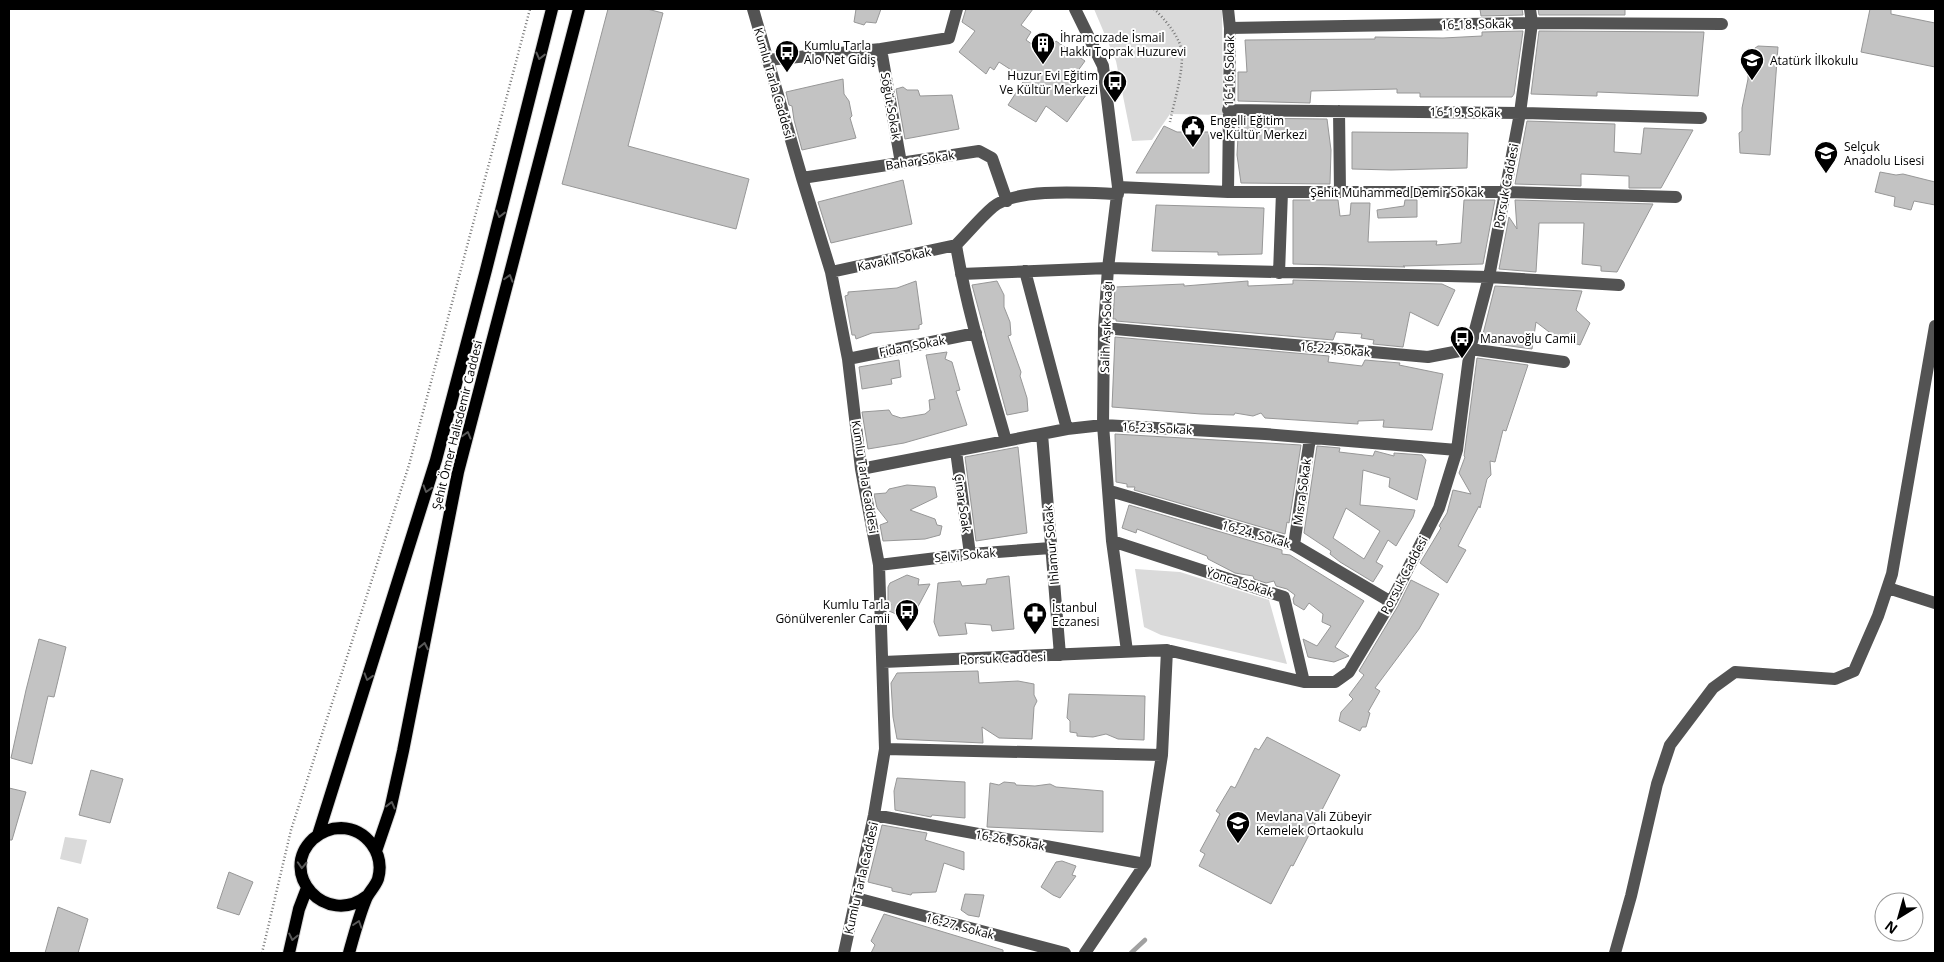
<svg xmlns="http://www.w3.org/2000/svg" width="1944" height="962" font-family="'Open Sans',sans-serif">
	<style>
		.green { fill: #dadada }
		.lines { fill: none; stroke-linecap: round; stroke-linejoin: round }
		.stream { stroke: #a1a1a1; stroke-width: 4.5 }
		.building { fill: #c3c3c3; stroke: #979797; fill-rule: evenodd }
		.major-casing { stroke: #dbdbdb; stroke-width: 14 }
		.path { stroke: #757575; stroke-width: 2.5; stroke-dasharray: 1 2.5; stroke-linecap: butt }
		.minor { stroke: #535353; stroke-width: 12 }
		.major { stroke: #000; stroke-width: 12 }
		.oneway { stroke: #595959 }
		.labels { text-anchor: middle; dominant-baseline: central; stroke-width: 4; stroke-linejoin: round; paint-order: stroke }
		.street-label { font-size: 12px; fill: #000; stroke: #fff }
		.poi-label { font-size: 12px; fill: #000; stroke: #fff; text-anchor: start }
	</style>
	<rect width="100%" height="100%" fill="#fff"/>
	<path class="green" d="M1094 9H1222L1223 115 1170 114 1152 140 1132 141 1116 61Z
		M1135 569 1180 572 1269 600 1287 664 1161 635 1144 627Z
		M65 837 87 840 81 864 60 859Z"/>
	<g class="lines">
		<path class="stream" d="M1131 953 1145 940"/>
	</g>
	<path class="building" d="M608 9H647L663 13 628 146 749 179 736 229 562 184Z
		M856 9H881L876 23 866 22 864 25 854 22Z
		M966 9H1033L1021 25 1031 32 1026 40 1046 54 1056 41 1085 61 1069 83 1086 95 1067 122 1046 106 1036 122 1008 105 1025 79 999 62 994 70 990 67 986 74 959 52 975 31 962 22Z
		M1480 9H1522L1523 15 1481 16Z
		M1538 9H1625V15H1539Z
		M1870 9H1891V14L1935 23V67L1861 52Z
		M1523 31 1514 94 1512 97H1420V93H1397V89L1311 91 1310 103 1238 101V72H1247L1245 40 1375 39V37L1443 38 1482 36V32Z
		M1539 31 1704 32 1698 96 1597 92V96L1531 94Z
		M1758 46 1778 47 1770 155 1740 153 1739 133 1742 131V108L1748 79V53Z
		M843 79 844 94 849 101 852 116 850 118 856 138 802 150 794 120 792 106 789 105 786 92Z
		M903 87 907 90H918L920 96 952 95 959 129 905 139 896 89Z
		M1239 118 1327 119 1331 150 1330 184 1241 183 1237 155Z
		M1527 121 1615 124 1614 152 1641 154 1644 128 1693 130 1661 188H1629V176L1581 174V186L1515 184Z
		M1164 126 1177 132H1209V173H1136Z
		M1352 132 1468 133 1467 168 1391 170 1352 169Z
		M1880 172 1896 175 1903 174 1935 182V205L1914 201 1911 210 1894 206 1895 197 1875 192Z
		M903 180 912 224 831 243 818 202Z
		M1293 200H1338L1340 216 1350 215 1351 203H1370L1368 242 1437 241 1436 245 1461 243 1464 200H1495L1483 264 1403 266 1405 267 1293 264Z
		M1405 200H1417V217L1378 218 1377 210 1404 206Z
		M1515 200 1653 204 1617 272 1601 271V266L1582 264 1584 223H1539L1536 272 1499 269 1509 217 1517 229Z
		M1156 205 1264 208 1262 254 1218 255V252L1152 251Z
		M1293 280 1442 284 1455 290 1438 326 1410 312 1403 347 1373 344 1374 340 1361 338 1362 334 1336 332 1333 340 1116 321V319H1113L1115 287 1184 284V286L1248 281V286L1293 284Z
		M916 281 922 324 919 325V329L872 333 856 339 855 335H852L845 296 848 295V292L897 288Z
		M997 281 1004 295V307L1010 322 1011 335 1008 336 1021 372 1020 376 1027 398 1028 411 1007 415 972 285Z
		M1495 286 1582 291 1576 310 1590 323 1580 345 1557 338 1536 322 1532 349 1481 342Z
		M1115 337 1329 356 1328 362 1362 366 1365 360 1400 363 1399 365 1443 374 1432 430 1383 427 1384 420 1358 421V424L1265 418 1261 413 1253 416 1235 413 1234 415 1201 414 1112 407Z
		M947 352 945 359 952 362 960 390 956 391 967 425 904 443 868 449 862 412 889 410 892 415 901 418 925 414 930 410 929 400 935 399 926 355Z
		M1477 358 1528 365 1506 431 1503 430 1495 462 1490 461 1491 475 1487 479 1480 508 1479 506 1458 546 1466 550 1447 583 1420 563 1441 528 1439 526 1447 513 1453 490 1471 494 1459 473 1465 457 1464 456Z
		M899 360 901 377 891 379 892 384 862 389 859 367Z
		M1115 434 1301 445 1289 523 1287 522 1285 534 1134 490 1135 487H1127V484L1116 482Z
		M1317 446 1340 448 1339 452 1373 456 1375 451 1394 456V453L1422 455 1426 460 1417 500 1389 487 1390 478 1363 470 1360 505 1415 510 1413 517 1396 546 1388 540 1376 562 1383 566 1373 582 1340 562 1330 554 1331 551 1304 533ZM1346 508 1380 531 1364 559 1333 538Z
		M1018 447 1027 533 976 541 965 457Z
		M907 485 935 487 937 497 910 510 935 519 937 525 942 526 940 535 925 539 883 541 880 525 888 522 877 508 874 494 886 493 889 489Z
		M1129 505 1282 550V554L1290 555 1364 601 1335 647 1349 656 1334 662 1308 657 1303 639 1317 646 1331 626 1322 622 1323 614 1309 603 1304 610 1294 604 1293 599 1295 595 1287 589 1276 586 1274 581 1266 583 1254 579 1253 576 1235 573 1208 559 1207 556 1137 529 1136 533 1122 528Z
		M907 575 919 579 918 585 930 584 914 614 903 617 889 611 891 604 888 603V587L890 583Z
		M1009 576 1014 629 992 631 991 625 965 623 967 634 939 636 934 622 938 583 960 581 962 586 986 584 987 579Z
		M1411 580 1439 594 1419 629 1375 688 1380 691 1368 712 1370 713 1366 727H1362L1360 731 1339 721 1341 712 1353 699 1349 695 1364 675 1359 671 1398 606Z
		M39 639 66 647 54 697 48 696 32 764 11 758 26 690Z
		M978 671 979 683 1018 681 1034 684V695L1037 701 1034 707 1032 739 999 738 982 727 983 743 897 739 893 717 891 683 897 673Z
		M1069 694 1145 696 1144 740 1118 739 1106 734 1093 737 1077 736V733L1070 732V721L1067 718Z
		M1267 737 1340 775 1293 866 1291 865 1271 904 1199 866 1205 854 1200 851 1220 814 1216 811 1231 786 1235 788 1255 748 1259 750Z
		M91 770 123 779 110 823 79 815Z
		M897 778 965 782V818L932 815 931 817 895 810 894 791Z
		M1004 782 1015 783 1016 785 1035 786 1050 784 1056 787 1103 791V832L987 827 990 783 999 785Z
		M9 788 26 792 12 840H9Z
		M882 825 927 833 925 840 964 852V870L944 863 936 892 912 893 911 895 892 891V888L868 882Z
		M1062 861 1076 866 1072 875 1076 876 1060 898 1053 895 1041 887 1056 862Z
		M229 872 253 882 239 915 217 908Z
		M965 894 984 895 979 917 968 915 961 910Z
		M58 907 88 919 78 953H45Z
		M884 914 1003 950V953H871L875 945 871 941Z"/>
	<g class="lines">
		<g class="major-casing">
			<path id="major" d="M318 835 436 460 486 270 552 9
				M376 851 390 810 403 751 458 472 579 9
				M289 953 299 909 307 888
				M349 953C354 935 359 916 366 899 369 892 375 887 378 879 385 854 367 829 341 828 331 828 321 832 313 839 277 873 326 928 367 896"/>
		</g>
		<path class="path" d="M1154 9C1164 18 1178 35 1181 48 1185 69 1174 101 1170 122
			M262 953 291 830 409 465 530 9"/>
		<path class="minor" d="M753 9 802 178 831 272 848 359 861 469 879 565 885 749 874 815 844 953
			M1075 9 1103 66 1118 187 1108 268 1104 328 1103 425 1112 541 1127 651
			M1228 9 1230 28 1228 192
			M1230 28 1532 23 1722 24
			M881 49 901 163
			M767 60 881 49 949 38 957 9
			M1228 110 1520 113 1701 118
			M1339 111 1340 192
			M802 178 979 151 992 158 1007 201
			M1118 187 1228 192H1505L1676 197
			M1025 271 1067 429
			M831 272 956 245
			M1279 273 1282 192
			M961 274 1108 268 1489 277 1619 285
			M1104 328 1428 357 1470 349 1564 362
			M848 359 976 333
			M1042 434 1060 655
			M1006 441C988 377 967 312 956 245 968 233 980 218 993 207 1017 187 1088 193 1118 194
			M956 451 970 554
			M861 469 1067 429 1103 425 1265 434 1457 450
			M1110 491 1294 545 1391 602
			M1112 541 1284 597 1304 682
			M1294 545 1310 438
			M879 565 970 554 1051 548
			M1888 588 1935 603
			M883 662 1167 650 1304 682H1335L1349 672 1391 602 1439 508 1457 450 1470 349 1489 277 1520 113 1532 23 1530 9
			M885 749 1162 755
			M874 815 1145 864
			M856 898 1065 953
			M1085 953 1145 864 1162 755 1167 650
			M1615 953 1631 896 1657 784 1670 745 1713 688 1735 672 1835 679 1854 671 1878 616 1892 574 1935 326"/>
		<use href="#major" class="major"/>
	</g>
	<defs><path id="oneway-chevron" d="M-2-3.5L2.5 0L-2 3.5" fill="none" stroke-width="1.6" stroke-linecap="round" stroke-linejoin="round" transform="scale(1.25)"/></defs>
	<g class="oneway">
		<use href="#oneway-chevron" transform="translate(540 56) rotate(104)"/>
		<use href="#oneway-chevron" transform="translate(500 214) rotate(104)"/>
		<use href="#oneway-chevron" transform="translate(509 278) rotate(-74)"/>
		<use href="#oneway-chevron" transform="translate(467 435) rotate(-75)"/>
		<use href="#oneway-chevron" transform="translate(427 489) rotate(107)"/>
		<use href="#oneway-chevron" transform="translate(424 646) rotate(-79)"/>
		<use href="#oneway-chevron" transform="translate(368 677) rotate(107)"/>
		<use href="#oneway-chevron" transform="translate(391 805) rotate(-76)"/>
		<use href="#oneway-chevron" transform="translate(302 865) rotate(93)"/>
		<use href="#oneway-chevron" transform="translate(358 924) rotate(-72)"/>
		<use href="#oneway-chevron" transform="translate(293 937) rotate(102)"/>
	</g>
	<defs>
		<g id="building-pin" transform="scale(1.25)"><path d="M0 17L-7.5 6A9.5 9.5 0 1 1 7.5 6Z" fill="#000" stroke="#fff"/><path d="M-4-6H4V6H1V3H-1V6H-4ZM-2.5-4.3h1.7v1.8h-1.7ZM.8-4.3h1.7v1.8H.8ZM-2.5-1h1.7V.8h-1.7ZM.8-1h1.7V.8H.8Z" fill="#fff"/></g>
		<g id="bus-pin" transform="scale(1.25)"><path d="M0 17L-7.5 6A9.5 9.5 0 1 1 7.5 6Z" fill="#000" stroke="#fff"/><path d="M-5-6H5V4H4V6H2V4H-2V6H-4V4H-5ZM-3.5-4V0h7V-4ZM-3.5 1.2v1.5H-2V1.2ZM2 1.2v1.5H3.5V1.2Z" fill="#fff"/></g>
		<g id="school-pin" transform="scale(1.25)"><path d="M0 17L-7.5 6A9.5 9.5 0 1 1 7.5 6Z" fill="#000" stroke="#fff"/><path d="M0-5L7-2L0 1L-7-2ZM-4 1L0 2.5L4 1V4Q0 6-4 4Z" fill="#fff"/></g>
		<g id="civic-pin" transform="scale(1.25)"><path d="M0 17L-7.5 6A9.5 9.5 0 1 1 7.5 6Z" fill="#000" stroke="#fff"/><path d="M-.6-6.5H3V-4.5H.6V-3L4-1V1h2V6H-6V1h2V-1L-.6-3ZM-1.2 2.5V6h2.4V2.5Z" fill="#fff"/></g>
		<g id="pharmacy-pin" transform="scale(1.25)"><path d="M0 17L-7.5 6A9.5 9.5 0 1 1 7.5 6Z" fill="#000" stroke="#fff"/><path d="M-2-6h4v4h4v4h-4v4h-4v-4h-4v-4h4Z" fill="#fff"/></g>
	</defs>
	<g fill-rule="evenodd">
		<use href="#building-pin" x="1043" y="44"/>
		<use href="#bus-pin" x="787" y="52"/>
		<use href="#school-pin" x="1752" y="60"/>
		<use href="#bus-pin" x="1115" y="82"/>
		<use href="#civic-pin" x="1193" y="127"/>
		<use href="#school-pin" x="1826" y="153"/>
		<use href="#bus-pin" x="1462" y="338"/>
		<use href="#bus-pin" x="907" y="611"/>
		<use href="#pharmacy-pin" x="1035" y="614"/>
		<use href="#school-pin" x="1238" y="823"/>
	</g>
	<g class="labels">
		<g class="street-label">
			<text transform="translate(1476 24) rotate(-1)">16-18. Sokak</text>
			<text transform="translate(1229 71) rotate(-89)">16-16. Sokak</text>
			<text transform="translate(774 83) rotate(74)">Kumlu Tarla Caddesi</text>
			<text transform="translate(891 106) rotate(80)">Söğüt Sokak</text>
			<text transform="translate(1465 112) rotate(1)">16-19. Sokak</text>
			<text transform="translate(920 160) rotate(-9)">Bahar Sokak</text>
			<text transform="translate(1506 186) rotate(-79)">Porsuk Caddesi</text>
			<text x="1397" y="192">Şehit Muhammed Demir Sokak</text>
			<text transform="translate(894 259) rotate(-12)">Kavaklı Sokak</text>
			<text transform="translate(1106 327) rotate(-88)">Salih Aşık Sokağı</text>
			<text transform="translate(912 346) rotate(-11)">Fidan Sokak</text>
			<text transform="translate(1335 349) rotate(5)">16-22. Sokak</text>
			<text transform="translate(457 425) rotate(-76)">Şehit Ömer Halisdemir Caddesi</text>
			<text transform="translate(1157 428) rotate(3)">16-23. Sokak</text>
			<text transform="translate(865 477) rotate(81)">Kumlu Tarla Caddesi</text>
			<text transform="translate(1302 492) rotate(-82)">Mısra Sokak</text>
			<text transform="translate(963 503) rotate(82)">Çınar Soak</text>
			<text transform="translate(1256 534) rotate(16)">16-24. Sokak</text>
			<text transform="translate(1051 545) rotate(-95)">Ihlamur Sokak</text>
			<text transform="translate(965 555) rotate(-5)">Selvi Sokak</text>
			<text transform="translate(1404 575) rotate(-62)">Porsuk Caddesi</text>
			<text transform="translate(1240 582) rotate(18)">Yonca Sokak</text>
			<text transform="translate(1003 658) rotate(-2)">Porsuk Caddesi</text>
			<text transform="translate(1010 840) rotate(10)">16-26. Sokak</text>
			<text transform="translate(861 878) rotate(-77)">Kumlu Tarla Caddesi</text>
			<text transform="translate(960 926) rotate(15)">16-27. Sokak</text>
		</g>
		<g class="poi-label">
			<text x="1060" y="37">İhramcızade İsmail<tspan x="1060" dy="14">Hakkı Toprak Huzurevi</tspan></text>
			<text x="804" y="45">Kumlu Tarla<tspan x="804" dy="14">Alo Net Gidiş</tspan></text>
			<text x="1770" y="60">Atatürk İlkokulu</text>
			<text x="1098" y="75" text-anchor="end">Huzur Evi Eğitim<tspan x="1098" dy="14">Ve Kültür Merkezi</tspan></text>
			<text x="1210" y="120">Engelli Eğitim<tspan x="1210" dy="14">ve Kültür Merkezi</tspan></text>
			<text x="1844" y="146">Selçuk<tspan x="1844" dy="14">Anadolu Lisesi</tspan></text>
			<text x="1480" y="338">Manavoğlu Camii</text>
			<text x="890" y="604" text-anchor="end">Kumlu Tarla<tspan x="890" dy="14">Gönülverenler Camii</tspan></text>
			<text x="1052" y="607">İstanbul<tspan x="1052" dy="14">Eczanesi</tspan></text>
			<text x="1256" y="816">Mevlana Vali Zübeyir<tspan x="1256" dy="14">Kemelek Ortaokulu</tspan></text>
		</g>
	</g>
	<rect width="1944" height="962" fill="none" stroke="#000000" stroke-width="20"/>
	<g transform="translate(1899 917) rotate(217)"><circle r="24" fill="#ffffff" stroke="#999999"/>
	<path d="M0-4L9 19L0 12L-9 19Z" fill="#000000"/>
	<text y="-8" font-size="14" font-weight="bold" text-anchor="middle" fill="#000000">N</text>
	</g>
</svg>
